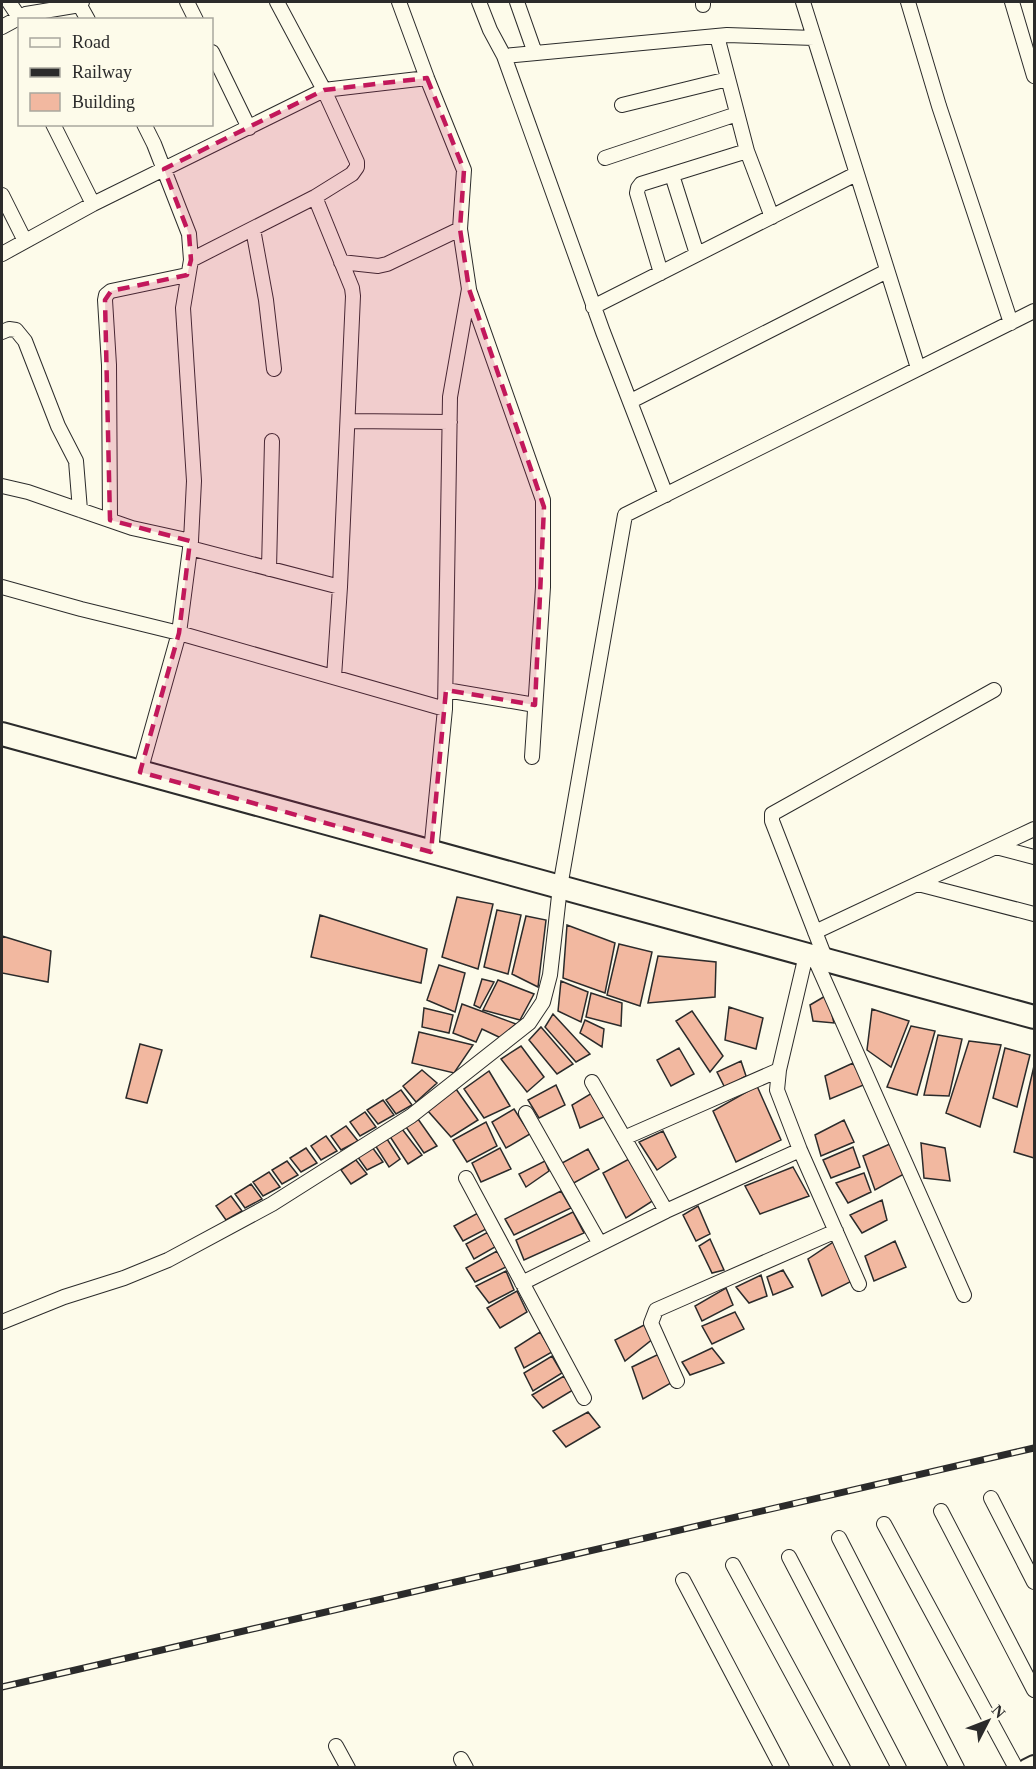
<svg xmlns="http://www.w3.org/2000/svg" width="1036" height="1769" font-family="'Times New Roman',serif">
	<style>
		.building { fill: #f2b8a0; stroke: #2b2b2b; stroke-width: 1.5 }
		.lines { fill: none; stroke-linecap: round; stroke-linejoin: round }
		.minor-casing { stroke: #2b2b2b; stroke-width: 16 }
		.tertiary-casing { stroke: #2b2b2b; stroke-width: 20 }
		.trunk-casing { stroke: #2b2b2b; stroke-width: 26 }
		.minor { stroke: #fdfbea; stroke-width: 14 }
		.tertiary { stroke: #fdfbea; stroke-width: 16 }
		.trunk { stroke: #fdfbea; stroke-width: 22 }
		.rail-casing { stroke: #2b2b2b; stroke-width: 7 }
		.rail { stroke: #fdfbea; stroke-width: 4.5; stroke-dasharray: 14; stroke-linecap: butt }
		.marked { fill: #c2185b; fill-opacity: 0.2; stroke: #c2185b; stroke-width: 4.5; stroke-dasharray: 12 8; stroke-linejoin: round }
	</style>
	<rect width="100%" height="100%" fill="#fdfbea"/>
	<path class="building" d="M457 897 493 904 478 969 442 957Z
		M497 910 521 915 508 974 484 967Z
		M320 915 427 949 421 983 311 957Z
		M526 916 546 920 538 987 512 974Z
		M567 925 615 943 605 993 563 978Z
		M2 936 51 951 48 982 2 973Z
		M619 944 652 952 640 1006 607 995Z
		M658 956 716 962 715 997 648 1003Z
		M439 965 465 973 455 1012 427 1000Z
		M482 979 494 982 480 1008 474 1005Z
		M498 980 534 994 520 1020 483 1010Z
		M561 981 588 992 581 1022 558 1011Z
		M591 993 622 1003 621 1026 586 1017Z
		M827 995 834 1023 813 1021 810 1005Z
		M462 1004 516 1024 501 1038 482 1029 476 1042 453 1033Z
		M729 1007 763 1018 756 1049 725 1040Z
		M424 1008 453 1015 449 1033 422 1027Z
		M872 1009 909 1021 891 1067 867 1050Z
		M692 1011 723 1056 710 1072 676 1021Z
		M553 1014 590 1054 576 1062 545 1027Z
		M585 1020 604 1029 602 1047 580 1033Z
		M911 1026 935 1031 917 1095 887 1087Z
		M541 1027 573 1064 557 1074 529 1040Z
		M419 1032 473 1045 454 1073 412 1063Z
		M938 1035 962 1039 949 1096 924 1095Z
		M969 1041 1001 1045 980 1127 946 1113Z
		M140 1044 162 1050 147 1103 126 1098Z
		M521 1046 544 1077 527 1092 501 1059Z
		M679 1048 694 1074 671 1086 657 1060Z
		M1005 1048 1030 1055 1017 1107 993 1098Z
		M741 1061 746 1076 725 1088 717 1072Z
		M853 1063 866 1084 830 1099 825 1076Z
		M1034 1066V1158L1014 1152Z
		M422 1070 437 1083 416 1102 403 1086Z
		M489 1071 510 1106 484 1118 464 1089Z
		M556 1085 565 1105 539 1118 528 1100Z
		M757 1086 781 1140 736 1162 713 1111Z
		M456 1089 478 1120 451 1137 428 1111Z
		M401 1090 412 1105 396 1114 386 1100Z
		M592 1093 604 1117 580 1128 572 1105Z
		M383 1100 394 1115 378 1124 367 1110Z
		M514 1109 530 1134 506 1148 492 1122Z
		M365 1112 376 1127 360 1136 350 1122Z
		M418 1119 437 1146 424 1153 406 1127Z
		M844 1120 854 1142 821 1156 815 1135Z
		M486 1122 497 1146 467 1162 453 1140Z
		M346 1126 358 1141 341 1150 331 1136Z
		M402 1129 422 1155 408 1164 389 1135Z
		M663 1131 676 1157 657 1170 639 1142Z
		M326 1136 337 1151 321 1160 311 1146Z
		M387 1139 400 1159 389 1167 375 1145Z
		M892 1143 904 1174 875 1190 863 1156Z
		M921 1143 945 1148 950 1181 924 1178Z
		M372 1147 383 1162 367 1170 357 1156Z
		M853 1147 860 1167 831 1178 823 1160Z
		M306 1148 317 1163 301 1172 290 1158Z
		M500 1148 511 1169 481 1182 472 1163Z
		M588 1149 599 1169 572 1184 562 1163Z
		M629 1159 654 1200 626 1218 603 1173Z
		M356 1160 367 1174 351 1184 341 1170Z
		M287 1161 298 1175 282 1184 272 1170Z
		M545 1161 549 1171 526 1187 519 1174Z
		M793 1167 809 1196 760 1214 745 1186Z
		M269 1172 280 1187 263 1196 253 1182Z
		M864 1173 871 1192 848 1203 836 1183Z
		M251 1184 262 1199 245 1208 235 1194Z
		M561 1191 571 1208 514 1235 505 1219Z
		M231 1196 242 1211 226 1220 216 1206Z
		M882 1200 887 1220 862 1233 850 1215Z
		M698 1206 710 1234 696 1241 683 1215Z
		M573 1212 584 1233 524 1260 516 1240Z
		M478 1213 488 1228 463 1241 454 1226Z
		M488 1232 495 1247 474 1259 466 1244Z
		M710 1239 724 1270 712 1273 699 1246Z
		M835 1241 852 1281 822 1296 808 1259Z
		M895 1241 906 1267 874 1281 865 1256Z
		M497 1251 506 1267 475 1282 466 1268Z
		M783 1270 793 1287 773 1295 767 1277Z
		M506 1271 514 1290 489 1303 476 1286Z
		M761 1275 767 1296 749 1303 736 1287Z
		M726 1288 733 1305 702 1321 695 1306Z
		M517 1291 527 1312 500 1328 487 1308Z
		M735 1312 744 1329 712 1344 702 1326Z
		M646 1324 654 1338 625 1361 615 1340Z
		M540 1332 552 1352 524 1368 515 1348Z
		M712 1348 724 1363 690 1375 682 1362Z
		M661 1353 671 1383 643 1399 632 1367Z
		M552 1356 562 1373 533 1391 524 1373Z
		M564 1376 573 1390 543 1408 532 1395Z
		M588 1412 600 1427 566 1447 553 1431Z"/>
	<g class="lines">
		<g class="minor-casing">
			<path id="minor" d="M9 2 19 17
				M78 2 88 20
				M187 2 196 20
				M399 2 427 78 464 170 460 229 469 289 450 397 445 709 431 852
				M479 2 490 30 504 56 603 332 666 495
				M517 2 535 53
				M703 2V5
				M803 2 918 368
				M908 2 939 106 1011 323
				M1012 2 1034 76
				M2 27 26 14 80 5 82 2
				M717 36 747 151 772 217
				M212 52 249 128
				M504 56 727 35 814 38
				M622 105 728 79
				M53 124 93 204
				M605 158 737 114
				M672 175 697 254
				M2 195 25 241
				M315 197 352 288 353 296 340 587 334 677
				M253 229 266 300 274 369
				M2 254 93 204 324 90 427 78
				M191 260 315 197 352 174 357 167V162L324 90 277 2
				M341 262 378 266 387 264 460 229
				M661 273 637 193 638 188 641 184 747 151
				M469 290 543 500V587L532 757
				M593 307 856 174
				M2 332 9 329 16 330 25 341 58 426 76 461 80 510
				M631 401 887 271
				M348 421 450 422
				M2 486 28 492 132 528 191 541
				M110 520 109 365 105 300 106 295 111 291 187 275
				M190 548 340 587
				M269 569 272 441
				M2 587 81 609 179 633 445 709
				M446 690 535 705
				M140 772 179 633 191 541 194 481 183 308 191 260 189 234 154 144 144 124
				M996 847 1034 857
				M918 884 1034 914
				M815 932 1034 829
				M806 955 779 1070 777 1090 800 1150 859 1284
				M814 957 964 1295
				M826 960 772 821V814L994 690
				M592 1082 666 1211
				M526 1113 600 1244
				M624 1138 779 1070
				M466 1178 584 1398
				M522 1283 666 1211 800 1150
				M2 1322 64 1297 124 1278 168 1260 272 1204 411 1116 529 1023 543 1002 550 975 560 887 625 515 1034 311
				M677 1381 651 1323 656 1310 836 1231
				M991 1498 1034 1582
				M941 1511 1034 1690
				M884 1524 1016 1768
				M839 1538 957 1768
				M789 1557 899 1768
				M733 1565 843 1768
				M683 1580 782 1768
				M336 1746 348 1768
				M461 1759 466 1768"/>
		</g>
		<g class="tertiary-casing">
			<path id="tertiary" d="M1026 1768 1034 1764"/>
		</g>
		<g class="trunk-casing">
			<path id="trunk" d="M2 734 1034 1017"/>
		</g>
		<use href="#minor" class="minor"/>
		<use href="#tertiary" class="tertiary"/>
		<use href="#trunk" class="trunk"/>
		<g class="rail-casing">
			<path id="rail" d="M2 1687 1034 1448"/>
		</g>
		<use href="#rail" class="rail"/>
	</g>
	<path class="marked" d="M427 78 464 170 460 229 469 289 544 507 535 705 446 690 431 852 140 772 179 633 190 541 110 520 105 300 111 291 187 275 191 260 189 234 164 169 324 90Z"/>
	<rect width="1036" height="1769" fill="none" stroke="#2b2b2b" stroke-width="6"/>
	<rect x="18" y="18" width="195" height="108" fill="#fdfbea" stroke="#a9a89e" stroke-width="1.5"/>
	<rect x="30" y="38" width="30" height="9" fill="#fdfbea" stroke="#a9a89e" stroke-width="1.5"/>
	<text x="72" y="48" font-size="18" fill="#2b2b2b">Road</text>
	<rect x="30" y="68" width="30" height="9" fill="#2b2b2b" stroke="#a9a89e" stroke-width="1.5"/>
	<text x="72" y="78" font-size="18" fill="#2b2b2b">Railway</text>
	<rect x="30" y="93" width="30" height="18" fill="#f2b8a0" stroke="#a9a89e" stroke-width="1.5"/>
	<text x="72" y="108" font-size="18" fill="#2b2b2b">Building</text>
	<g transform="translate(988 1721) rotate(48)" stroke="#fdfbea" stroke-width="4.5" paint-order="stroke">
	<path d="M0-4.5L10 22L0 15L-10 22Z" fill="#2b2b2b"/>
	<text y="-9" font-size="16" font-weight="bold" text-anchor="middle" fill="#2b2b2b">N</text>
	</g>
</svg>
